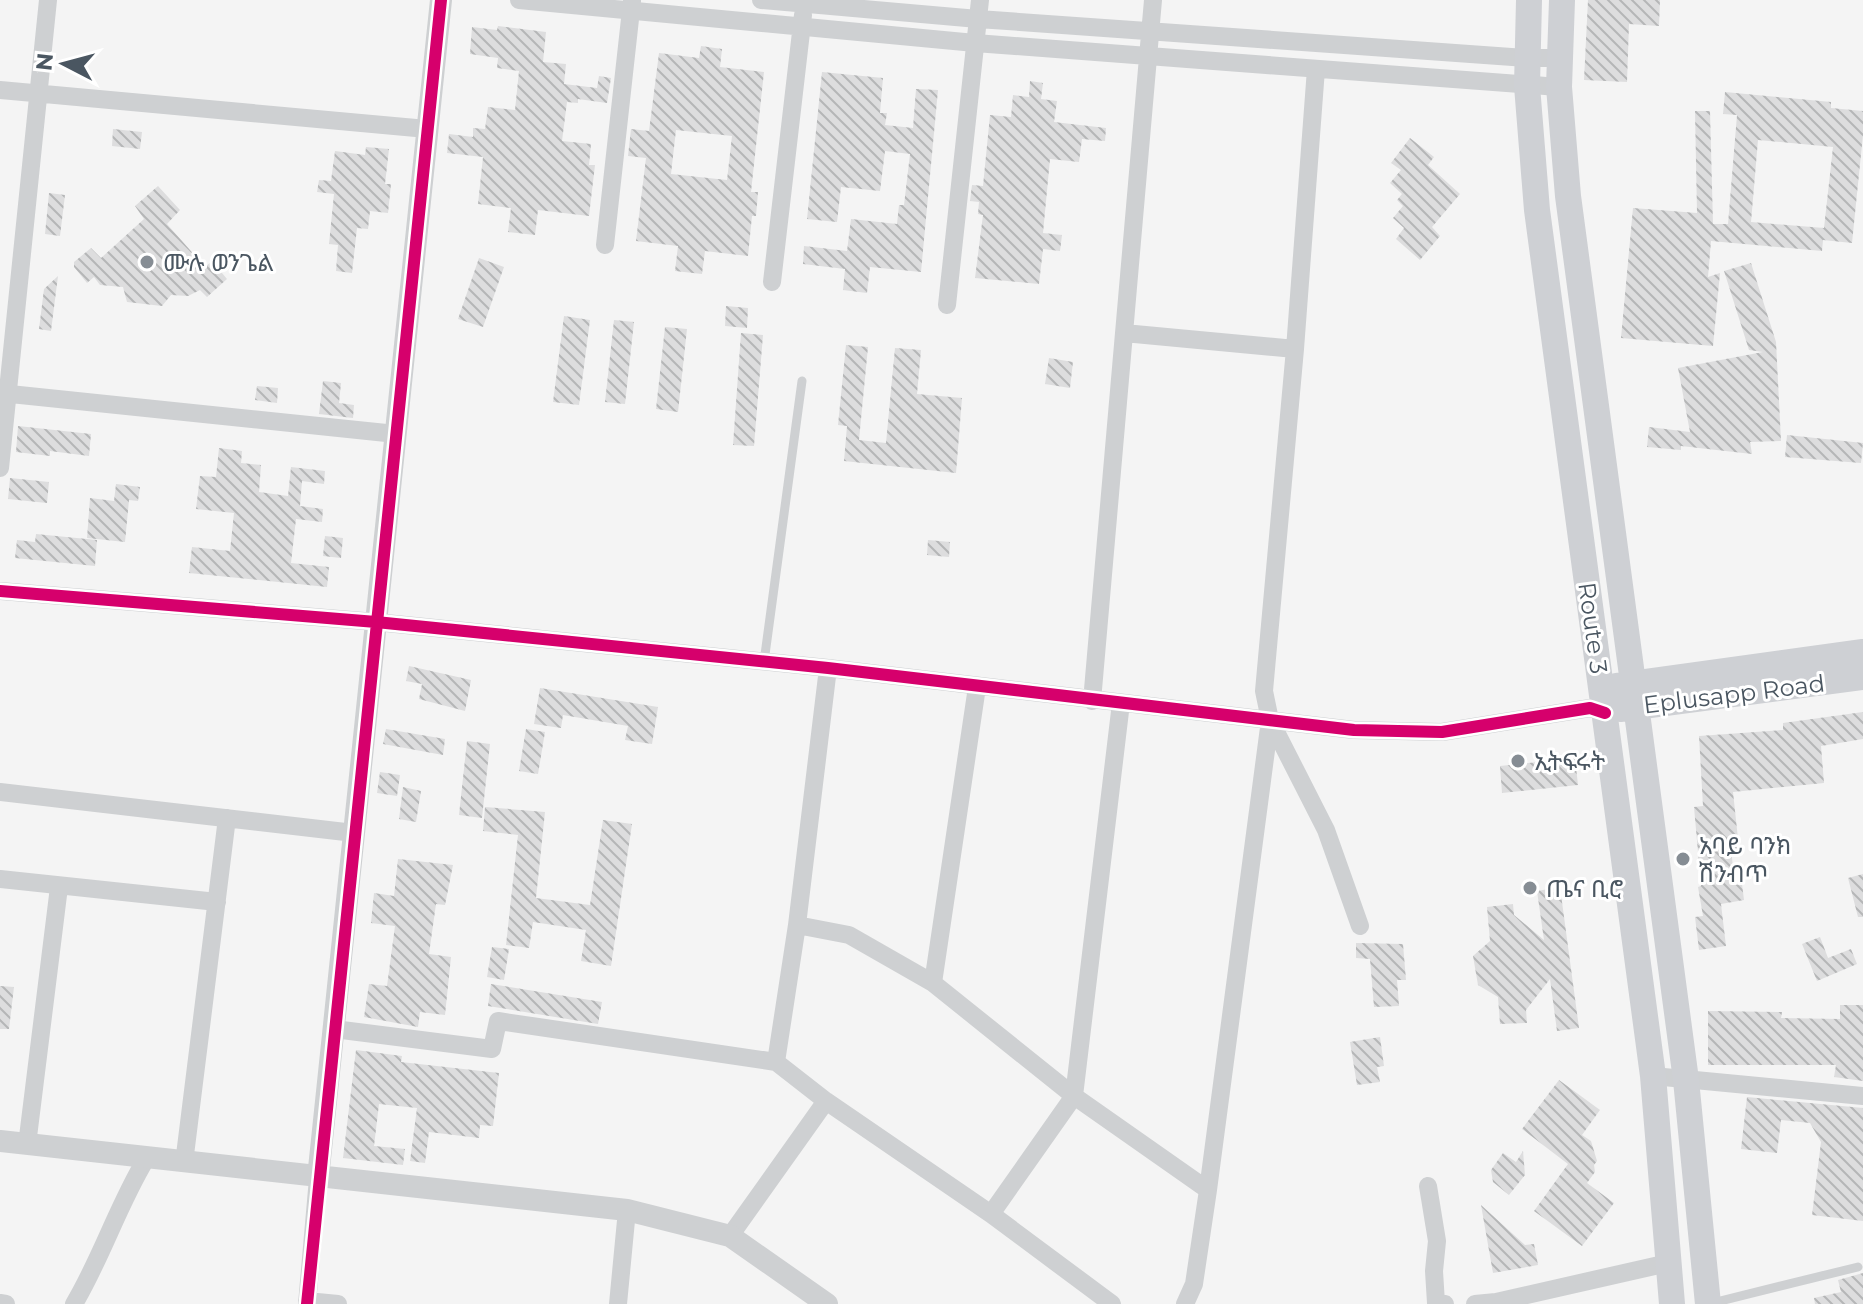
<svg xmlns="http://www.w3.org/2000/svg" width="1863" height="1304" font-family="Montserrat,'Noto Sans Ethiopic',sans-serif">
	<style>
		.building { fill: url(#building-back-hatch); fill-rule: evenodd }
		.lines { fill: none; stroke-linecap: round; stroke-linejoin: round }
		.service { stroke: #ced0d2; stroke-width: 9 }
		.minor { stroke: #ced0d2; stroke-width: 18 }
		.tertiary { stroke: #ced0d2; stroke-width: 22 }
		.secondary { stroke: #ced0d4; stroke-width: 26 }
		.cycleway-casing { stroke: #fff; stroke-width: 17 }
		.cycleway { stroke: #d6006c; stroke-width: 12 }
		.poi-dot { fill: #868d94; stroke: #fff; stroke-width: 3 }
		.labels { text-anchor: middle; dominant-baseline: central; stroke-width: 6; stroke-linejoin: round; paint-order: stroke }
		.poi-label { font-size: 24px; fill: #4a5661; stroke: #fff; text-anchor: start }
		.street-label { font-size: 24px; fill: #4a5661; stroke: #fff }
	</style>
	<defs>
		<pattern id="building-back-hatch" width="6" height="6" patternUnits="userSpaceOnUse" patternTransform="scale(2)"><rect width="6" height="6" fill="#ddddde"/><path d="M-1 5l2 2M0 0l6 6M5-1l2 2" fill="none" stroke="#b5b6b7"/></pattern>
	</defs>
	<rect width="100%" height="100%" fill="#f4f4f4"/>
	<path class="building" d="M1588 0H1660L1659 26 1629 24 1627 82 1584 80Z
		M498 26 546 32 543 62 566 64 564 84 597 88 599 76 611 78 607 103 578 99V103L567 102 562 141 591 144 589 165H595L589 216 538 210 535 235 508 232 511 208 478 204 483 157 447 153 449 134 473 137V128L485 129 488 107 515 110 519 71 497 68 498 58 470 54 472 27 497 30Z
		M701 46 722 49 720 67 764 72 751 192H758L756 216H752L748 256 705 251 702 274 675 271 678 246 636 241 646 158 628 156 631 129 649 131 659 53 699 58ZM676 130 732 136 727 180 671 174Z
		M822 72 883 78 880 113H887L885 125 913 128 916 89 938 90 921 272 870 267 867 293 843 290 845 269 803 264 804 246 847 251 851 219 897 224 899 205H904L910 154 885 151 880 191 841 187 837 222 807 219Z
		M1030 81 1043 83 1041 99 1057 101 1054 122 1106 128 1105 141 1082 139 1079 162 1050 159 1043 233 1062 235 1060 251 1043 249 1039 284 975 278 983 215 978 214 979 202 970 201 972 185 983 186 990 115 1011 117 1013 95 1029 97Z
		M1725 92 1831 102V108L1863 111V135L1852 243 1823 240 1822 251 1711 241 1708 277 1720 273 1713 346 1621 338 1633 208 1697 213 1695 111H1710L1713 224H1728L1737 115 1723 114ZM1758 140 1833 147 1824 228 1751 222Z
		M113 129 142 132 140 149 112 146Z
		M1410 138 1434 157 1428 165 1460 194 1432 227 1440 236 1420 260 1396 239 1404 228 1393 218 1403 206 1397 200 1402 194 1390 183 1401 170 1391 163Z
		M366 147 389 149 385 184H391L388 213 370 211 368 229 357 228 352 273 336 271 338 245 329 244 334 194 317 192 319 180 331 181 335 151 365 155Z
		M158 186 180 210 167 224 205 267 212 261 227 279 207 297 200 290 188 296 171 295 162 306 127 302 123 287 100 285 94 277 87 283 74 267V262L91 248 101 258 144 219 135 206Z
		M49 193 65 195 60 236 45 234Z
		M479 258 504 267 483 327 458 319Z
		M1751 263 1776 342 1781 441 1750 442 1752 454 1681 446V450L1647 447 1649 427 1690 432 1678 368 1763 352 1749 350 1724 271Z
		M58 276 51 331 39 329 44 289Z
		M726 306 748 308 747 328 725 326Z
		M564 316 590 320 579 405 553 402Z
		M614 320 634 322 625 404 605 402Z
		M665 327 687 329 678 412 656 409Z
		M741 333 763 335 754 446 733 445Z
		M846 345 868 347 859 440 886 443 895 348 921 350 917 394 962 398 956 473 844 461 847 426 838 425Z
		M1049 358 1073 362 1070 388 1045 384Z
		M323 381 341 383 339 403 354 405 353 418 319 414Z
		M257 386 278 388 277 403 255 400Z
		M18 426 91 434 89 456 50 451V456L16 452Z
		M1787 435 1863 443 1861 463 1785 457Z
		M219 448 242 451 241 463 261 465 259 492 288 496 291 467 325 471 324 484 302 481 300 506 323 509 322 522 296 519 291 563 329 567 327 587 189 573 192 547 230 551 234 513 196 509 200 476 216 477Z
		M10 478 49 482 47 503 8 499Z
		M116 484 140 487 138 501 129 500 125 542 87 538 90 498 114 501Z
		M36 534 97 540 95 566 15 558 17 540 35 542Z
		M325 536 343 538 341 558 323 556Z
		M928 540 950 542 949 557 927 555Z
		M409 666 471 680 465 711 419 699 422 684 406 681Z
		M540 688 658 707 652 744 625 740 628 726 563 715 561 728 534 724Z
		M1863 712V739L1821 746 1824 783 1733 792 1739 848 1731 849 1735 885 1742 884 1744 900 1721 904 1726 946 1699 950 1695 917 1703 916 1698 887 1701 886 1694 807 1703 806 1699 736 1783 730V723Z
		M386 729 445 739 443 755 383 744Z
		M526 729 545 732 538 774 519 771Z
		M467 741 490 744 482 818 459 815Z
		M1575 758 1578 785 1502 793 1500 766Z
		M380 772 400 775 397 796 377 793Z
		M403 787 421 791 416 822 399 819Z
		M485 807 545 812 536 898 590 905 603 820 632 824 611 966 581 961 586 930 533 922 529 948 506 945 518 835 483 831Z
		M398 859 453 865 445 905 436 904 429 954 451 957 445 1015 420 1012 418 1027 364 1017 369 984 387 986 395 926 371 923 374 893 394 896Z
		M1863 874V917H1858L1848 878Z
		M1560 887 1579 1028 1557 1031 1550 979 1526 1010 1527 1023 1500 1024 1498 997 1478 985 1473 956 1490 941 1487 907 1513 904 1514 915 1544 940 1537 891Z
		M1820 937 1828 958 1851 949 1857 964 1817 981 1802 944Z
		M1356 943 1403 944 1406 980H1397L1399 1006 1374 1007 1370 959 1356 958Z
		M492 947 509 949 504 980 487 977Z
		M491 984 602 1002 598 1024 488 1006Z
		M0 986 14 987 9 1029H0Z
		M1840 1005H1863V1081L1834 1077 1836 1065H1708V1011L1782 1012 1781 1018 1840 1019Z
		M1380 1037 1384 1066 1377 1067 1380 1082 1357 1085 1350 1042Z
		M356 1050 402 1056 401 1062 499 1073 493 1126 480 1125 479 1138 429 1132 425 1163 410 1161 417 1108 379 1104 374 1146 405 1149 403 1165 343 1158Z
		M1559 1080 1600 1110 1582 1135 1591 1141 1597 1161 1594 1165 1595 1172 1587 1183 1614 1203 1582 1246 1534 1211 1568 1164 1522 1129Z
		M1747 1097 1863 1108V1221L1812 1215 1821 1142 1810 1123 1781 1120 1777 1153 1741 1149Z
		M1523 1151 1525 1175 1509 1195 1493 1182 1491 1170 1503 1153 1516 1162Z
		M1481 1205 1525 1245 1534 1244 1538 1265 1493 1273Z
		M1863 1273V1304H1815L1814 1298 1841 1292 1838 1280Z"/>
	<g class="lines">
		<path class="service" d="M764 662 802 381
			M1712 1303 1858 1267"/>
		<path class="minor" d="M519 0 975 43 1559 87
			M761 0 978 19 1527 58H1560
			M1316 69 1295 349 1264 691 1270 720 1326 830 1360 926
			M0 90 427 129
			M605 245 632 1
			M772 282 803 15
			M947 305 980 0
			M1124 333 1295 349
			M0 393 396 434
			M0 468 48 0
			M0 591 376 622 828 668 1354 730 1442 732 1590 708 1605 713
			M1092 701 1153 0
			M0 792 354 833
			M0 879 217 902
			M797 925 849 935 933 983 1074 1096 1208 1190
			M933 983 977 687
			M334 1029 492 1049 498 1021 776 1062 826 1101 991 1214 1112 1304
			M776 1062 797 925 828 668
			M1653 1076 1863 1096
			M27 1145 59 887
			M184 1163 227 818
			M1428 1186 1437 1241 1434 1271 1436 1303 1445 1304
			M991 1214 1074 1096 1121 703
			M730 1236 826 1101
			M307 1301 338 1304
			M0 1303 6 1304
			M74 1304C102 1257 118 1205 146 1159
			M307 1304 318 1178
			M618 1304 627 1210
			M1185 1304 1194 1284 1208 1190 1270 720
			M1475 1304 1496 1302 1668 1263"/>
		<path class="tertiary" d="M0 1141 627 1210 730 1236 827 1304
			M318 1178 441 0"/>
		<path class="secondary" d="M1529 0 1527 86 1537 210 1653 1076 1672 1304
			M1562 0 1559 87 1568 196 1686 1080 1708 1304
			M1617 686 1863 652
			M1620 709 1863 677"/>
		<g class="cycleway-casing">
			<path id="cycleway" d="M0 591 376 622 828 668 1354 730 1442 732 1590 708 1605 713
				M307 1304 441 0"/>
		</g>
		<use href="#cycleway" class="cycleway"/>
	</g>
	<g class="poi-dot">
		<circle cx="147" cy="262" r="8"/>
		<circle cx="1518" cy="761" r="8"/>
		<circle cx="1683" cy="859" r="8"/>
		<circle cx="1530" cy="888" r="8"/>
	</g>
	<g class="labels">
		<g class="poi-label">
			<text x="163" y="262">ሙሉ ወንጌል</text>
			<text x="1534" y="761">ኢትፍሩት</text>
			<text x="1699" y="845">አባይ ባንክ<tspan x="1699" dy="28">ሽንብጥ</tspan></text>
			<text x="1546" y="888">ጤና ቢሮ</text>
		</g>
		<g class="street-label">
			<text transform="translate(1593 628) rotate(82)">Route 3</text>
			<text transform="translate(1734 694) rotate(-7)">Eplusapp Road</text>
		</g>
	</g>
	<g transform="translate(64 64) rotate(276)" stroke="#ffffff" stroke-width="6" paint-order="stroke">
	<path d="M0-6L14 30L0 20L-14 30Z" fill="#4a5661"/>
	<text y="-12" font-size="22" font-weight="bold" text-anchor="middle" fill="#4a5661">N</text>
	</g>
</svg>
